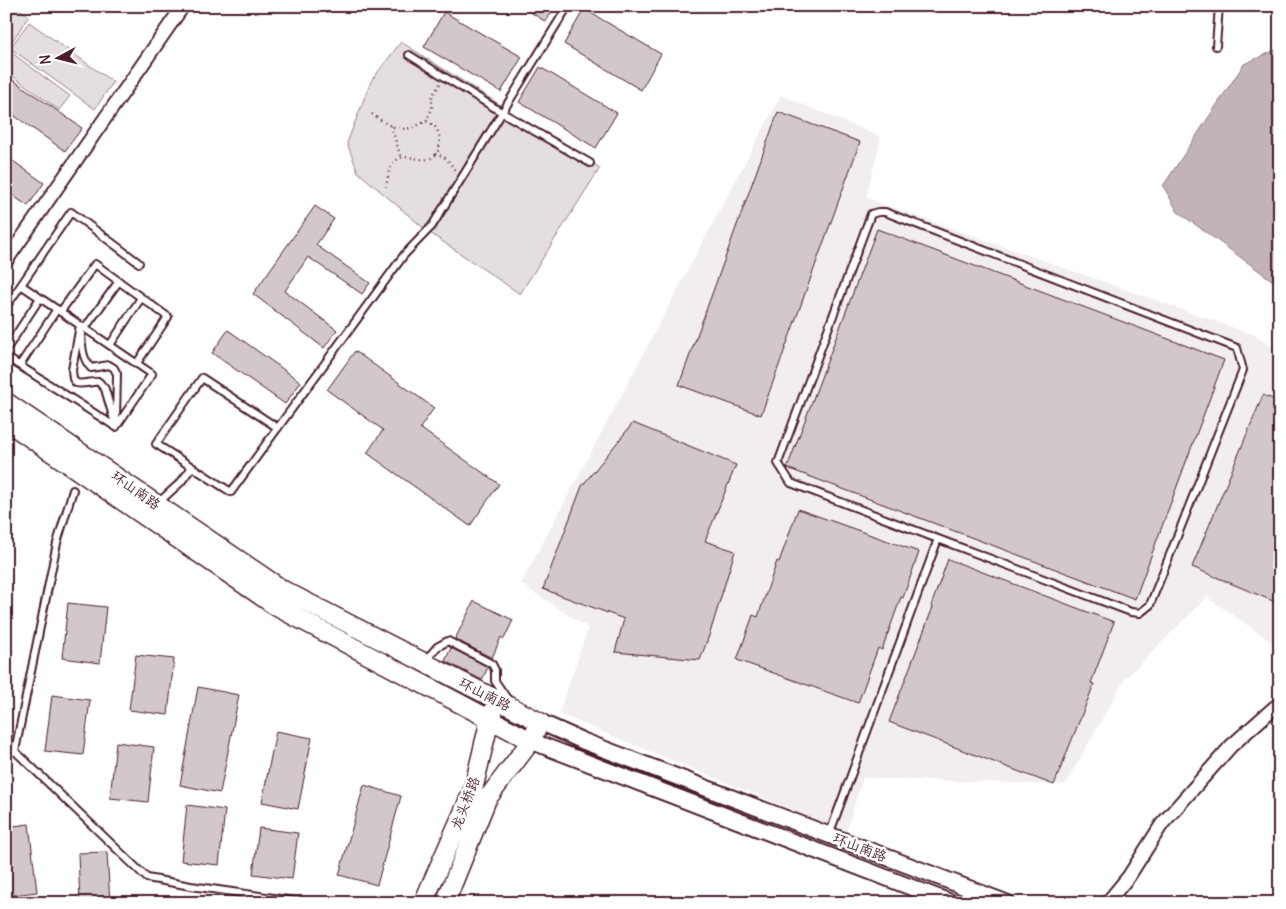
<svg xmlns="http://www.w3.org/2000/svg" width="1286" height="909" font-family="Delius,'LXGW WenKai TC',sans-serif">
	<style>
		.built { fill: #f2eeef }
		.green { fill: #e5dee0; stroke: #987e86 }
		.water { fill: #c1b3b6; stroke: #91787e }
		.building { fill: #d2c7cb; stroke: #4a1f2b }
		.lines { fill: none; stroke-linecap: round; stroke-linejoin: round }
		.service-casing { stroke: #4a1f2b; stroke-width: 10 }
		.minor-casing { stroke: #4a1f2b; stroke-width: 16 }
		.tertiary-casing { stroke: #4a1f2b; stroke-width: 19 }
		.secondary-casing { stroke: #4a1f2b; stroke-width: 21 }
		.path { stroke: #4a1f2b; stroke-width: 2.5; stroke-dasharray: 1 4; stroke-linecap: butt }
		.service { stroke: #fff; stroke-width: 6 }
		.minor { stroke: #fff; stroke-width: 12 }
		.tertiary { stroke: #fff; stroke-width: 15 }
		.secondary { stroke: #fff; stroke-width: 18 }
		.labels { text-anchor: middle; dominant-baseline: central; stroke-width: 5; stroke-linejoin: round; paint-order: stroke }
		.street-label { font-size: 14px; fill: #4a1f2b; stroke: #fff }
	</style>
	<rect width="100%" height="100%" fill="#fff"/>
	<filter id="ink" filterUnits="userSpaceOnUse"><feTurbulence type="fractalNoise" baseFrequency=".02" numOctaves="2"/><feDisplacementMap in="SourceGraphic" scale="10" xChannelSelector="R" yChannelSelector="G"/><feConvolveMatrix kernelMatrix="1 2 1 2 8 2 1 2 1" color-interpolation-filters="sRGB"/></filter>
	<g filter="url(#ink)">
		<path class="built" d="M781 95 881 137 866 198 1257 336 1280 352V648L1207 597 1124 680 1065 785 863 778 846 832 559 714 588 628 521 584Z"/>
		<path class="green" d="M6 6H15L29 16 6 50Z
			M29 22 113 82 95 109 10 48Z
			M401 42 600 168 520 294 427 231 358 172 347 143 371 81Z
			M12 53 70 96 59 110 6 71V60Z"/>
		<path class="water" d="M1280 48V286L1178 212 1163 186 1244 64Z"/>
		<path class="building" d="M521 6H555L546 22Z
			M584 9 661 54 641 90 564 44Z
			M444 12 522 57 501 92 424 47Z
			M540 67 617 113 596 148 519 102Z
			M6 75 82 128 65 151 6 110Z
			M778 112 860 142 761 415 679 385Z
			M6 156 44 183 28 206 6 191Z
			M315 206 334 219 316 245 370 283 362 294 308 257 285 291 337 330 324 348 253 294Z
			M877 229 1224 360 1135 599 787 468Z
			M228 330 301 382 285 404 212 353Z
			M355 351 434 408 420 428 499 484 470 526 367 453 383 430 327 390Z
			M1263 395 1280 402V604L1192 567Z
			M633 423 736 465 705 541 735 551 710 633 700 660 615 652 624 619 543 589 582 486Z
			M798 509 919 552 903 598 901 597 882 650 878 648 858 703 737 660 753 615 758 617 777 561 779 562Z
			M948 559 1114 622 1091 683 1094 684 1054 785 889 722 933 607 931 606Z
			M474 601 513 620 504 639 501 637 492 658 455 639Z
			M68 603 106 607 100 663 62 658Z
			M451 648 488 667 482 680 445 661Z
			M136 655 174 659 168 715 129 710Z
			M198 687 239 695 220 793 180 785Z
			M52 695 90 700 83 755 45 751Z
			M276 731 312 738 298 809 262 802Z
			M116 742 154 747 148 802 110 798Z
			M364 785 401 796 377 885 339 875Z
			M187 805 225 810 219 865 181 861Z
			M29 824 37 892 6 896V827Z
			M259 828 298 833 292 879 253 874Z
			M107 852 110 903H80L78 853Z"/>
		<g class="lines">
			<g class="service-casing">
				<path id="service" d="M1216 46 1219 6
					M409 55 503 113 590 163
					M6 307 71 212 139 263
					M61 311 95 264 168 317 137 363
					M80 325 72 370 73 379 76 383C84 385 91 381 99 382L105 389 116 427
					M85 328 119 281
					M81 334C82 346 82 358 91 368L109 365 114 368 117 374 116 419
					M110 345 141 298
					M6 350 40 298
					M6 357 116 427 152 374 21 285
					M20 365 57 309
					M278 428 202 378 156 444 231 492 404 255 432 226 568 6
					M73 490 57 543 15 751 147 878 191 886 308 903
					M158 503 181 482 192 467
					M426 660 437 647 448 641 492 664 495 670V681L508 700
					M6 753 15 751
					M829 835 938 539 791 483 778 463 871 214 878 212H885L1237 348 1243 370 1150 605 1140 613 1131 612 938 539"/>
			</g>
			<g class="minor-casing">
				<path id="minor" d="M6 261 183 6
					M1107 903 1129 876 1162 824 1231 746 1275 707 1280 704"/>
			</g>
			<g class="tertiary-casing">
				<path id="tertiary" d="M540 722 583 741 1007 903
					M531 741 952 903"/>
			</g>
			<g class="secondary-casing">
				<path id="secondary" d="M6 402 283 590 540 722 531 741 487 799 445 903
					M6 421 277 607 531 741
					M423 903 473 790 490 719 494 710"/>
			</g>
			<path class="path" d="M372 114C384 123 400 134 415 126 419 125 422 123 426 121 429 123 433 124 436 128 441 135 442 151 433 157 422 164 409 153 398 159 389 164 388 177 386 187
				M426 121 432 109V96L440 84
				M391 126 401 158
				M435 154C448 157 449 162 456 172"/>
			<use href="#service" class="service"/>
			<use href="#minor" class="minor"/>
			<use href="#tertiary" class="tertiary"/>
			<use href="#secondary" class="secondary"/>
		</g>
	</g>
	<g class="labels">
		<g class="street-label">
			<text transform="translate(136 490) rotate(35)">环山南路</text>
			<text transform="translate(485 694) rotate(27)">环山南路</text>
			<text transform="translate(465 803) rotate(-69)">龙头桥路</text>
			<text transform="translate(860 847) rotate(21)">环山南路</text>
		</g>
	</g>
	<rect width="1286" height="909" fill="none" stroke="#fff" stroke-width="25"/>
	<rect x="12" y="12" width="1261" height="884" fill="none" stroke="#4a1f2b" stroke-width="2" filter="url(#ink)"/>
	<g transform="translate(58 58) rotate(263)" stroke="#ffffff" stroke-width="4" paint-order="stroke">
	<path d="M0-4L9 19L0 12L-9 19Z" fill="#4a1f2b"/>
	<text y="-8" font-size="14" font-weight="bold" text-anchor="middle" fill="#4a1f2b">N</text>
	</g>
</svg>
